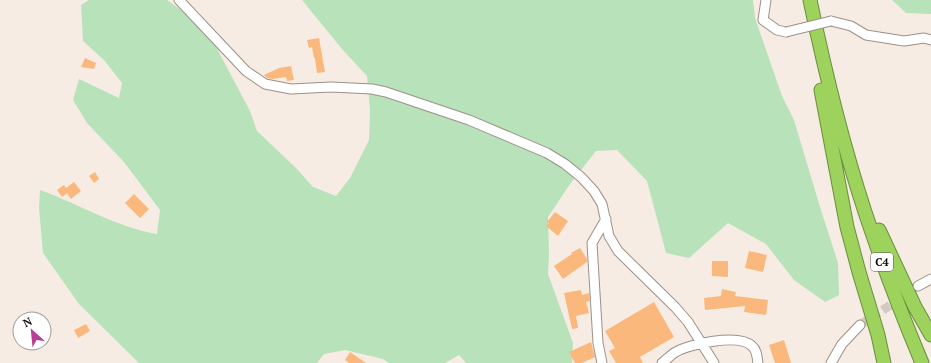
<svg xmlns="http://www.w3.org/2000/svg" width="931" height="363" font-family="'PT Serif',serif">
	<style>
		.green { fill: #b7e2ba }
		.building { fill: #fbb87c }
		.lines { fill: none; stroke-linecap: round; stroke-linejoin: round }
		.minor-tunnel { stroke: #d4cac2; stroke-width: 9; stroke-dasharray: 9 4.5; stroke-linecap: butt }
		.minor-casing { stroke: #9b9188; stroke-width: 11 }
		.highway-casing { stroke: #6b8d3f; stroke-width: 15 }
		.minor { stroke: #fff; stroke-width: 9 }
		.highway { stroke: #9dd35d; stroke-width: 13 }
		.minor-bridge-casing { stroke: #9b9188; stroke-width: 11; stroke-linecap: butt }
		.minor-bridge { stroke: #fff; stroke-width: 9 }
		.labels { text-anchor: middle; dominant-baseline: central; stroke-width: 3; stroke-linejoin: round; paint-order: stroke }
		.shield { fill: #fff; stroke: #565452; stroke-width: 1 }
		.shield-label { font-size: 11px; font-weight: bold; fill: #0e0b08 }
	</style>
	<rect width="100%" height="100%" fill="#f7ece3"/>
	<path class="green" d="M89 0H167L206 28 250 111 257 131 297 169 313 187 336 196 350 178 369 140 370 110 367 76 342 49 302 0H753L755 18 782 96 794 120 820 207 838 263 839 295 825 302 794 280 766 244 728 223 689 258 666 253 647 181 617 150 596 151 570 184 548 217 549 256 548 274 573 343 572 363H466L459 355 445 363H389L383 359 345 350 324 354 317 363H139L79 304 43 253 39 208 40 190C79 204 116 227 157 234L160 210 124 162 87 123 73 100 79 79 119 98 122 83 104 60 83 41 81 5Z
		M892 0H931V14L906 13Z"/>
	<path class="building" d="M319 38 325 72 317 73 315 58H314L312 47 309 48 307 40Z
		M85 58 96 63 94 69 81 67Z
		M291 66 294 80 287 81 286 77 273 79 267 78 264 75 279 68Z
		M95 172 99 179 94 183 89 176Z
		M74 182 81 191 71 199 67 193 62 197 57 190 64 185 66 188Z
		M134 194 149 209 140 218 125 203Z
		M555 212 568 221 558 236 546 226 549 223 547 222Z
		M580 248 587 259V262L563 279 554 266 572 254 571 253Z
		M749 251 767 255 763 272 745 268Z
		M712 261H728V277L712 276Z
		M722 289 736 292 735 296 768 300 766 315 744 312 745 306 705 310 704 298 721 296Z
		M581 290 582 295 589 293 590 301 586 302 589 313 576 316 578 328 572 329 564 293Z
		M654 302 674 337 640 357 643 363H616L609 351 615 348 605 331Z
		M86 324 90 331 78 338 74 330Z
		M784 340 791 363H775L769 345Z
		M591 342 595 357 582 363H575L569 352Z
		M350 352 366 363H349L345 360Z"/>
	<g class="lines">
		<path class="minor-tunnel" d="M860 325 901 298"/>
		<g class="minor-casing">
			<path id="minor" d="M179 0 246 71 265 84 291 89 331 87 372 89 386 92 469 120 547 153 565 164 581 177 594 191 602 204 609 236 618 251 675 307 688 322 714 363
				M766 0 763 20 777 30 786 32
				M831 21 851 26 866 35 904 41 924 38 931 40
				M918 286 931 279
				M602 363 598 343 592 243 606 219
				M662 363C666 360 670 356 674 353 688 344 739 333 752 346 757 350 757 357 758 363
				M831 363 842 344 860 325"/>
		</g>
		<g class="highway-casing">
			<path id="highway" d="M810 0C825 72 842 142 865 212 882 263 901 313 922 363
				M821 90 847 227 859 272 878 335 884 363
				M879 230 915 307 931 335"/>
		</g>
		<use href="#minor" class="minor"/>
		<use href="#highway" class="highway"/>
		<g class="minor-bridge-casing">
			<path id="minor-bridge" d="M786 32 831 21"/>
		</g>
		<use href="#minor-bridge" class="minor-bridge"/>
	</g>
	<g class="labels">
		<rect class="shield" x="871" y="253" width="22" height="18" rx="3"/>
		<g class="shield-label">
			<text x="882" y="262">C4</text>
		</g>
	</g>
	<g transform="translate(32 331) rotate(333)"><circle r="19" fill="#ffffff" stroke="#9f9d9c"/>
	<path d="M0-3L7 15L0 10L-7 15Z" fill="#b74095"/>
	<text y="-6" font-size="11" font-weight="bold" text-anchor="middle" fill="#0e0b08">N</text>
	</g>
</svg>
